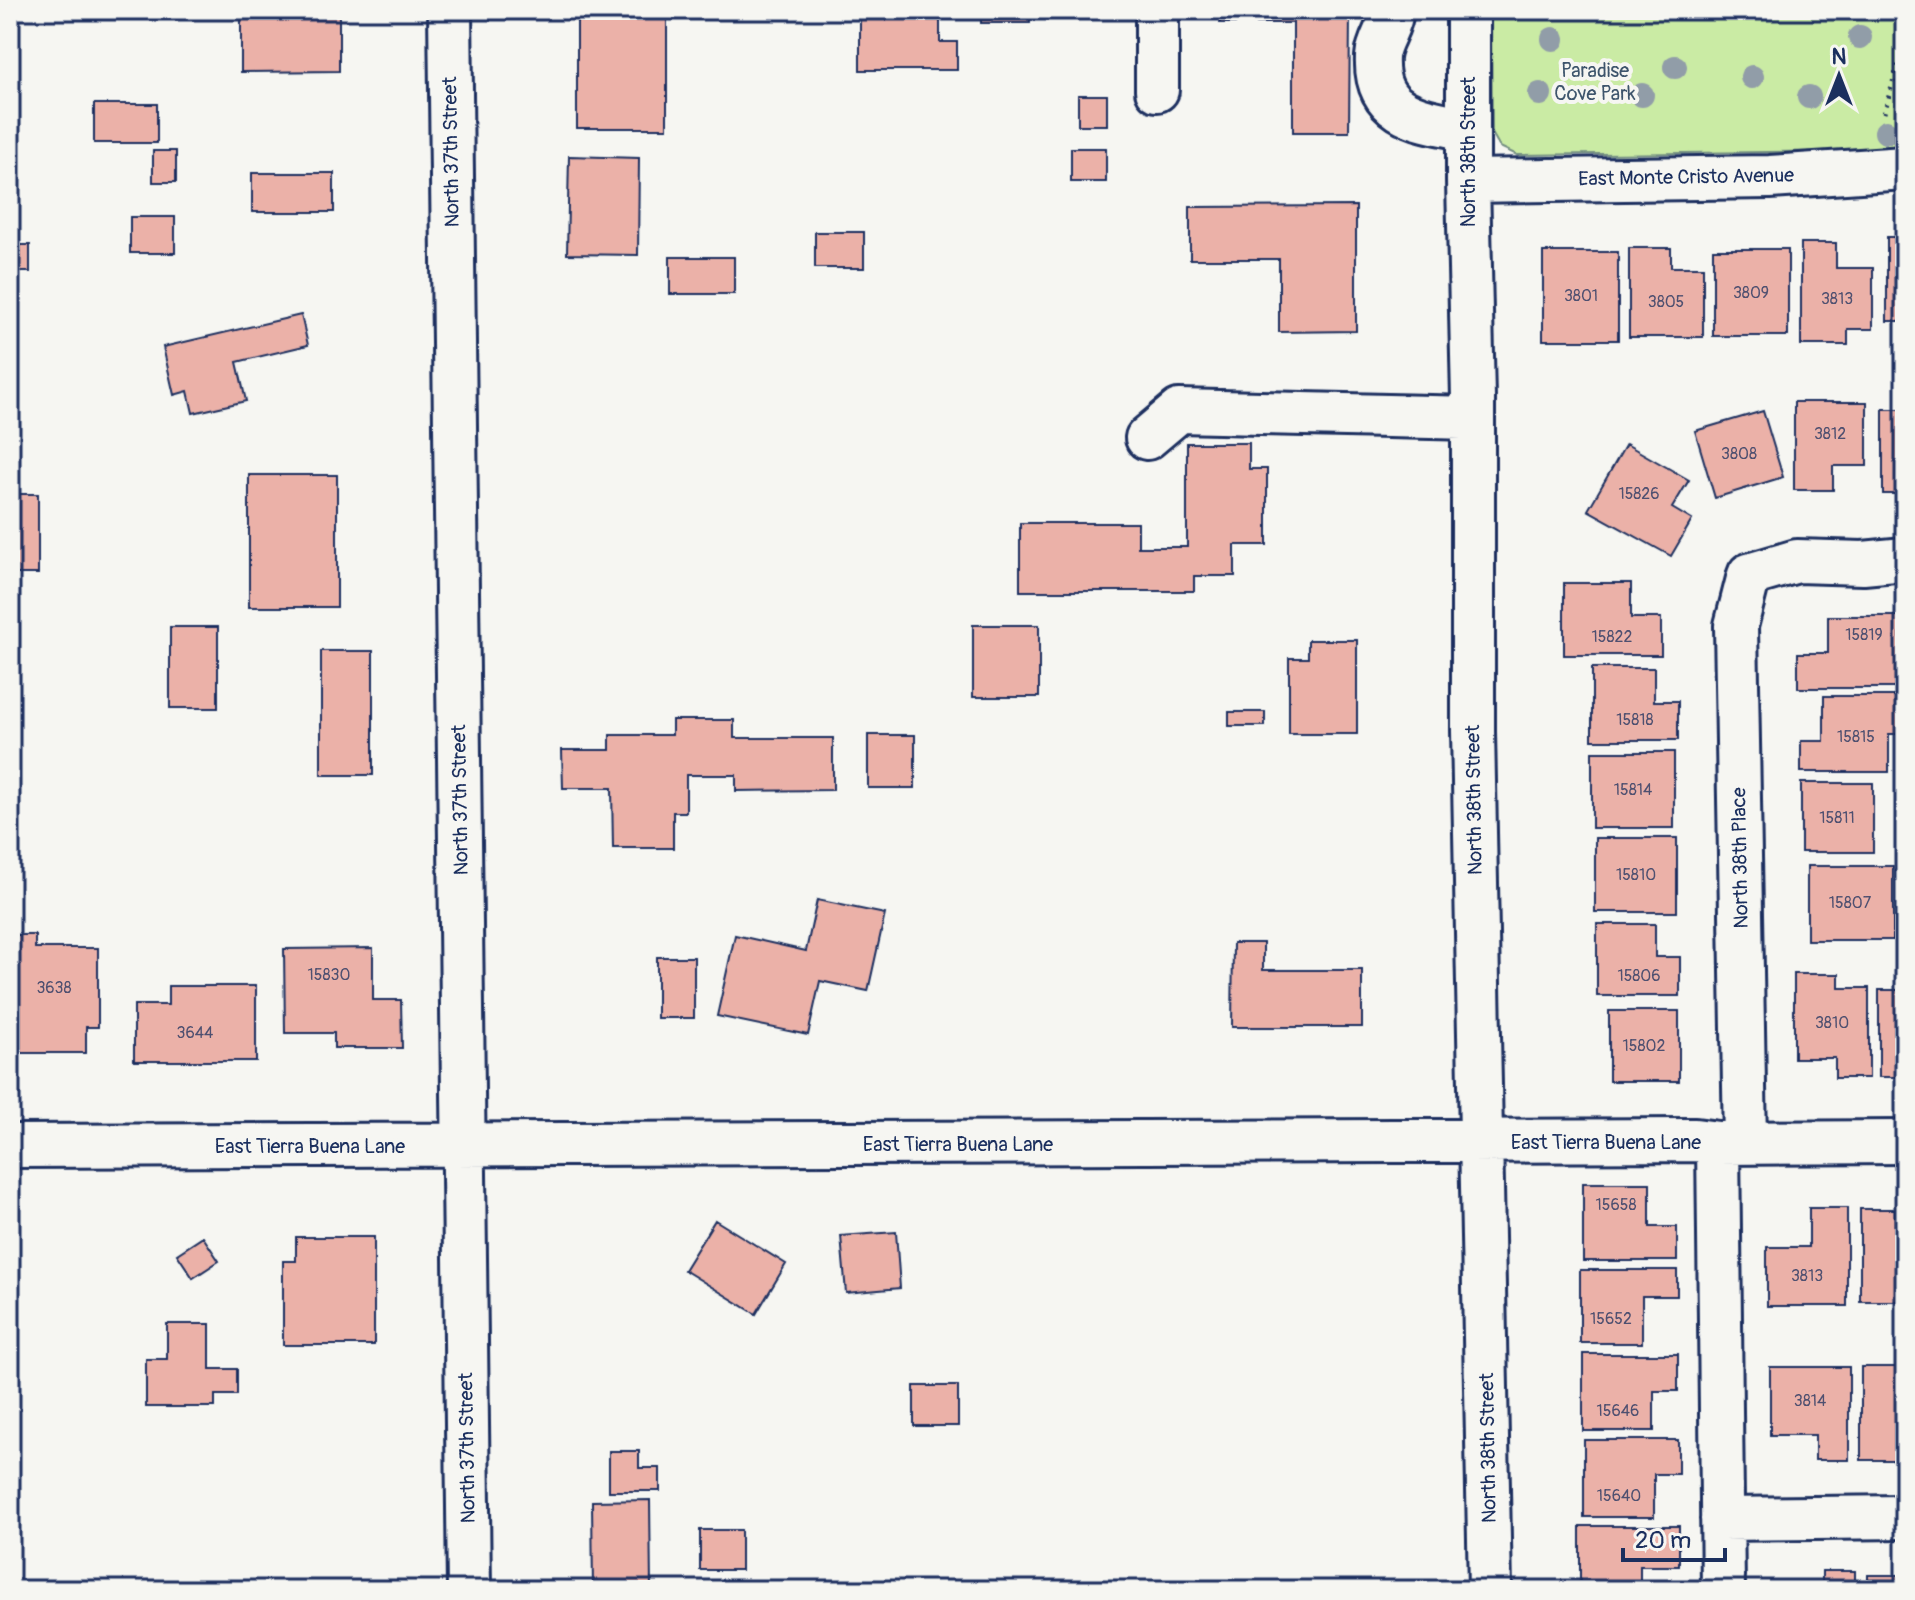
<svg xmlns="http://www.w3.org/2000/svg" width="1915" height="1600" font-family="Pangolin,sans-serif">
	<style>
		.green { fill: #caeba4; stroke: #728d81; stroke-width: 2 }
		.building { fill: #ebb1a8; stroke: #1b2f5e; stroke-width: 2 }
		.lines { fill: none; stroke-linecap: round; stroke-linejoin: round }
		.minor-casing { stroke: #1b2f5e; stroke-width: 48 }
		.path { stroke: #1b2f5e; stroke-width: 5; stroke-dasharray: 2 6; stroke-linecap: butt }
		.minor { stroke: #f6f6f2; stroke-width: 42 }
		.tree { fill: #919da8 }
		.labels { text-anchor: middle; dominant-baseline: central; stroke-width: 8; stroke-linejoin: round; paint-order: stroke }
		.number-label { font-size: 16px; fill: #4f5070 }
		.park-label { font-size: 20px; fill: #3e556c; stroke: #f6f6f2 }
		.street-label { font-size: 20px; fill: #1b2f5e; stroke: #f6f6f2 }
	</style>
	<rect width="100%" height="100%" fill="#f6f6f2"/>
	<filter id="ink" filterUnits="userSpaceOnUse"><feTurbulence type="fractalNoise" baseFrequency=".0125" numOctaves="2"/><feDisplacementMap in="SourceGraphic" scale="16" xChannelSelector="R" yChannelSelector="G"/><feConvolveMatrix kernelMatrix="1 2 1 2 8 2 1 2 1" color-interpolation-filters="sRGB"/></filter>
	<g filter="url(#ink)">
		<path class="green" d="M1491 10H1905V147L1852 151 1517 155 1500 147 1492 133Z"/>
		<path class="building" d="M241 10H339V71L241 72Z
			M577 10H667V128H577Z
			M860 10H940V42H957V70H860Z
			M981 10H1030V23H981Z
			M1220 10H1350L1349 132H1293V23H1220Z
			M1078 95H1107V125H1078Z
			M94 104H157V143H94Z
			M1071 148H1106V182H1071Z
			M153 151H176V182H153Z
			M569 156 639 158 638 255 567 254Z
			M252 173H334V212H252Z
			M1356 206V331L1279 332V259H1190V207Z
			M130 217H175V253H130Z
			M815 232H864V268H815Z
			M1887 237H1905V321H1887Z
			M1801 243H1836V268H1873V329H1848V345H1801Z
			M10 245H30V272H10Z
			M1629 248H1671V267H1703V337H1629Z
			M1713 249H1788V336H1713Z
			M1543 252H1618V340H1543Z
			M670 257H734V294H670Z
			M301 315 308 345 237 362 246 401 193 413 188 391 174 395 163 347Z
			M1794 402H1867V466H1833V490H1794Z
			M1883 409H1905V494H1883Z
			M1763 411 1783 477 1715 498 1695 431Z
			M1187 443H1249V469H1267V545H1235V576H1194V591H1020V523H1138V547H1187Z
			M1626 444 1689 480 1672 508 1692 520 1671 556 1588 510Z
			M249 475H337V607H249Z
			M10 494H38V574H10Z
			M1564 583H1631V618H1661V655H1564Z
			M1828 616H1900V688H1798V653H1828Z
			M973 625H1039V697H973Z
			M170 627H218V708H170Z
			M1308 640H1357V734H1289V658H1308Z
			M321 651H373V775H321Z
			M1592 668H1654V701H1678V740H1592Z
			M1824 696H1905V734H1889V772H1801V741H1824Z
			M1229 712H1265V726H1229Z
			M672 720H734V738H833V790L736 791V775H686V812H673V848H613L612 788H563L562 750H610V735H672Z
			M868 735H915V788H868Z
			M1592 752H1674V828H1592Z
			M1801 783H1873V852H1801Z
			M1595 838H1677V912H1595Z
			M1807 866H1893V940H1807Z
			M817 900 885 914 868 991 820 981 808 1035 717 1016 735 935 806 951Z
			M1597 924H1655V957H1680V996H1597Z
			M10 935H35V948H98V1027H86V1053H10Z
			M1233 943H1263V970H1362V1027H1232Z
			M373 948V1000H401L402 1048H334V1033H285L284 949Z
			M657 957H694V1018H657Z
			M1794 974H1839V988H1869V1078H1835V1058H1794Z
			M168 986H256V1061H134V1005H168Z
			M1879 990H1905V1077H1879Z
			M1609 1011H1679V1081H1609Z
			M1583 1183H1650V1227H1677V1261H1583Z
			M1809 1208H1847V1306H1767V1247H1809Z
			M1860 1209H1895V1234H1905V1301H1860Z
			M715 1220 786 1264 756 1314 684 1270Z
			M896 1232 900 1288 846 1293 841 1236Z
			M203 1237 219 1261 193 1278 177 1254Z
			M296 1237H374V1345H283V1261H296Z
			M1580 1270H1677V1296H1642V1343H1580Z
			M167 1324H210V1369H237V1395H215V1407H146V1359H167Z
			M1583 1354H1678V1391H1654V1431H1583Z
			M1770 1367H1849V1460H1815V1435H1770Z
			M1861 1367H1905V1436H1898V1460H1861Z
			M914 1386H958V1426H914Z
			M1584 1440H1678V1474H1654V1517H1584Z
			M609 1451H639V1468H660V1491H609Z
			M650 1500 651 1590H593L592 1501Z
			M1580 1526H1679V1566H1640V1590H1580Z
			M700 1530H741V1570H700Z
			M1822 1571H1855V1590H1822Z
			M1868 1575H1905V1590H1868Z"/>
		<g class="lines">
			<g class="minor-casing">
				<path id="minor" d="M450 10 469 1590
					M1157 10V90
					M1392 10C1391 27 1378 40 1377 57 1374 116 1422 120 1468 129
					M1468 10V181L1473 398V731L1490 1590
					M1468 181 1770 177 1905 168
					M1147 438 1179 411 1473 418
					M1718 1143 1723 1590
					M1745 1143 1736 626 1749 575 1797 561 1863 563 1905 559
					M10 1146 1695 1140 1718 1143 1905 1142
					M1722 1519 1905 1517"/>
			</g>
			<path class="path" d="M1884 113 1898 65 1905 51"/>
			<use href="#minor" class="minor"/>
		</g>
		<g class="tree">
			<circle cx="1860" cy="37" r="12"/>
			<circle cx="1553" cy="39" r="12"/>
			<circle cx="1675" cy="67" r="12"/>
			<circle cx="1752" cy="77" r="12"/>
			<circle cx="1540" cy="94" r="12"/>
			<circle cx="1642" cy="95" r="12"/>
			<circle cx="1809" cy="97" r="12"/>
			<circle cx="1886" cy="132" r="12"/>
		</g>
	</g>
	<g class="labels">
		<g class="number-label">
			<text x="1751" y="293">3809</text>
			<text x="1581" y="296">3801</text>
			<text x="1837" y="299">3813</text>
			<text x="1666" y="302">3805</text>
			<text x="1830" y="434">3812</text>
			<text x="1739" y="454">3808</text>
			<text x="1639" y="494">15826</text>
			<text x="1864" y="635">15819</text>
			<text x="1612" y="637">15822</text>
			<text x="1635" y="720">15818</text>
			<text x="1856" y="737">15815</text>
			<text x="1633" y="790">15814</text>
			<text x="1837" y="818">15811</text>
			<text x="1636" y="875">15810</text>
			<text x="1850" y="903">15807</text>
			<text x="329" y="975">15830</text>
			<text x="1639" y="976">15806</text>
			<text x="54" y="988">3638</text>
			<text x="1832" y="1023">3810</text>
			<text x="195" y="1033">3644</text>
			<text x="1644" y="1046">15802</text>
			<text x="1616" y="1205">15658</text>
			<text x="1807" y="1276">3813</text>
			<text x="1611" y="1319">15652</text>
			<text x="1810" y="1401">3814</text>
			<text x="1618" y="1411">15646</text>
			<text x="1619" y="1496">15640</text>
		</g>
		<g class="park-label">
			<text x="1595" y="70">Paradise<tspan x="1595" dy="23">Cove Park</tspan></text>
		</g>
		<g class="street-label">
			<text transform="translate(451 152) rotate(-91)">North 37th Street</text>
			<text transform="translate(1468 152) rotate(-90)">North 38th Street</text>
			<text transform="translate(1686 177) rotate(-1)">East Monte Cristo Avenue</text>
			<text transform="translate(460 800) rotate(-91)">North 37th Street</text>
			<text transform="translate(1474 800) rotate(-91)">North 38th Street</text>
			<text transform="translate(1740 858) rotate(-91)">North 38th Place</text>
			<text x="1606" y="1142">East Tierra Buena Lane</text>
			<text x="958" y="1144">East Tierra Buena Lane</text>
			<text x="310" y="1146">East Tierra Buena Lane</text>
			<text transform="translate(467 1448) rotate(-91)">North 37th Street</text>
			<text transform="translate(1488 1448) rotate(-91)">North 38th Street</text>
		</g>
	</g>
	<rect width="1915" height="1600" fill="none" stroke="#f6f6f2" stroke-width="40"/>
	<rect x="20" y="20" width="1875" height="1560" fill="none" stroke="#1b2f5e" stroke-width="3" filter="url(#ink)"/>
	<g transform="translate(1839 76)" stroke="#f6f6f2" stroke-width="6" paint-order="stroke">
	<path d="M0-6L14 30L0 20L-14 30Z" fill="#1b2f5e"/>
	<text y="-12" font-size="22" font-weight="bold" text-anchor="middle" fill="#1b2f5e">N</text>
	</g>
	<path d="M1623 1548v12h102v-12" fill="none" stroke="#1b2f5e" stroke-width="4"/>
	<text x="1635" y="1548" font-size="24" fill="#1b2f5e" stroke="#f6f6f2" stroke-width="6" paint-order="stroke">20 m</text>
</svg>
